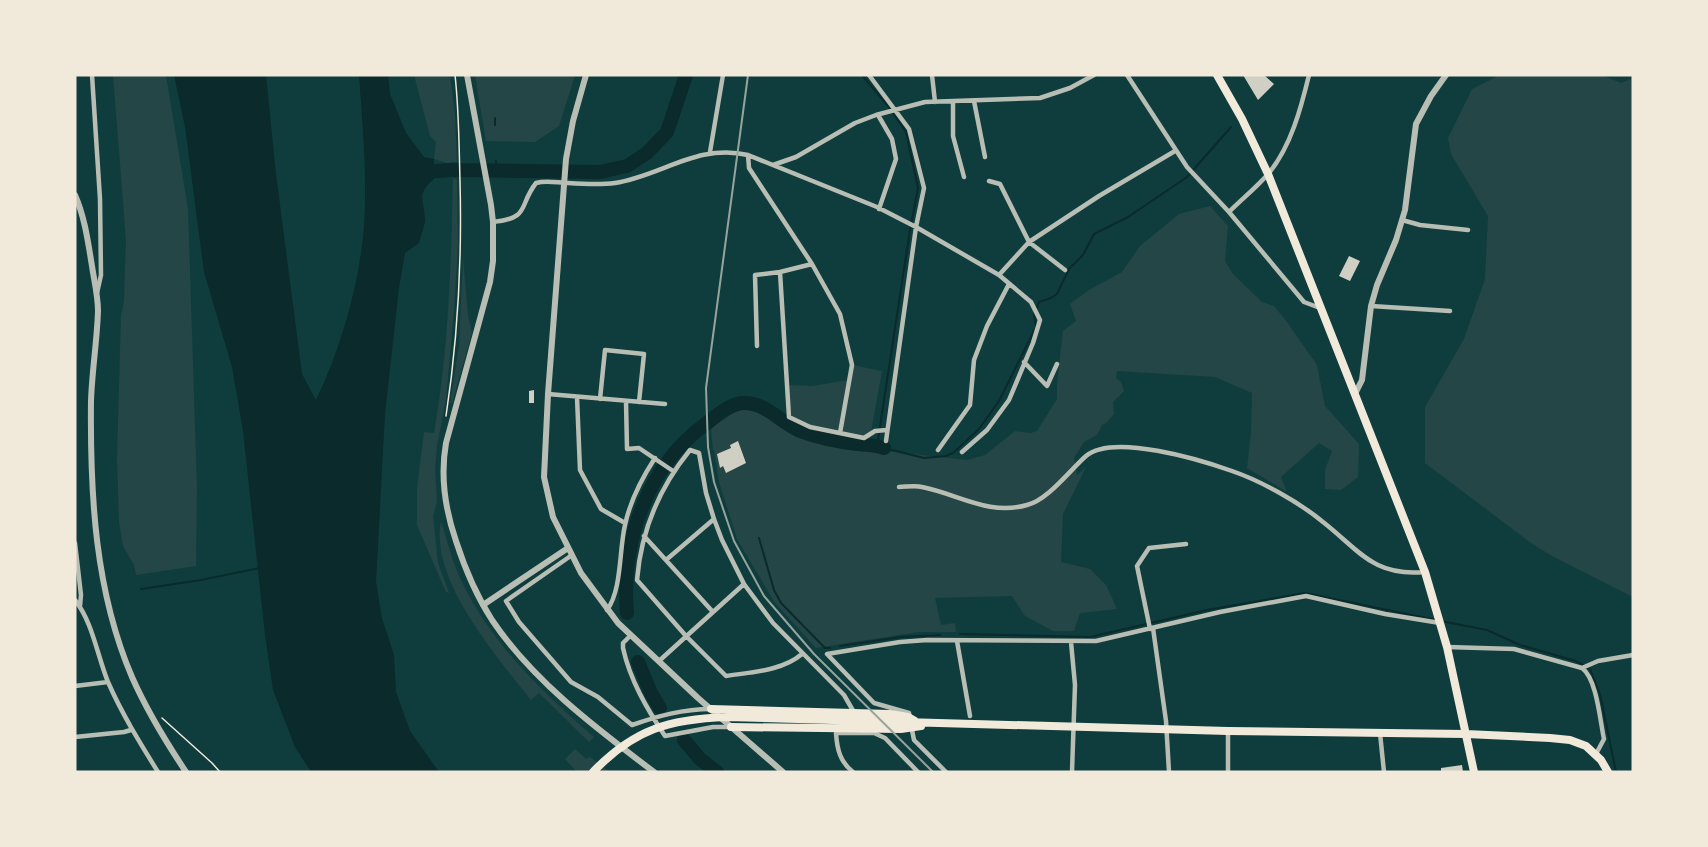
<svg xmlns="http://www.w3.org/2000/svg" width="1708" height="847" font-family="Montserrat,sans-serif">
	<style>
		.green { fill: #244646 }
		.water { fill: #0a2a2b }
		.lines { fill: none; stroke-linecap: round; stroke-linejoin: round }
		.stream { stroke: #0a2a2b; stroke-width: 2 }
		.river { stroke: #0a2a2b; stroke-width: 14 }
		.building { fill: #cfcfc3 }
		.path { stroke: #f1e9da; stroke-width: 1.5 }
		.minor { stroke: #b8beb3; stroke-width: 4.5 }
		.tertiary { stroke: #b8beb3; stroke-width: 6 }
		.primary { stroke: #f1e9da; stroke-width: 8 }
		.rail { stroke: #97a49c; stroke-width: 2 }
	</style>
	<rect width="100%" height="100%" fill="#0f3d3e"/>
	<path class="green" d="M113 75H166L188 209 197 488 196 566 136 575 134 565 123 546 119 522 117 458 121 316 124 301 126 240Z
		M414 75H450L455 114 457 162H450V164L434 159 436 142 430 136Z
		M475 75H575L559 126 535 142 486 141Z
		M1500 75H1602L1621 83 1633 78V597L1552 556 1531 543 1425 463V407L1464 339 1485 279 1488 216 1451 154 1448 138 1472 89Z
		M453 178 457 180 458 245 454 311 446 399 437 446 435 468 437 502 433 516 438 563 449 593 446 592 417 525V488L424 432 434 433C449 348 451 264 453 178Z
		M1210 206 1228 226 1225 261 1233 274 1262 302 1274 306 1287 322 1317 365 1325 406 1359 444 1358 477 1341 490 1325 489V470L1332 451 1319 443 1281 477 1287 492 1247 468 1251 433 1252 393 1215 377 1117 371 1116 378 1121 382 1124 391 1113 402 1114 414 1106 423 1102 425 1097 435 1084 442 1074 458 1077 475 1086 467 1063 514 1061 562 1090 569 1106 585 1117 609 1080 613 1074 631H1053L1025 616 1012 596 935 598 941 625 955 623 956 632H919L816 648 775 603 737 539 719 482 714 450H713L711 429C746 396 758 409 794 432L787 385 812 386 849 380 852 365 882 371 868 449 967 460 985 455 1015 431 1031 433 1037 431 1057 399V384L1063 331 1076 321 1070 304 1089 290 1122 272 1140 246 1179 214Z
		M463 257 468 316 472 333 452 403H450L459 345Z
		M441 521C448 543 453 566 464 586 494 646 544 694 594 737L589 742 539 693 531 700C497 657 429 579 441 521Z
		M575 749 586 759 590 757 610 772H577L565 759Z"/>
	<path class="water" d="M174 75H266L276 174 302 374 316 400C336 359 353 305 360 259 370 202 363 133 359 75H388L390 94 406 133 424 157 434 159V179C416 194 424 199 425 219 425 226 421 235 419 243L405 253 399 288 385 414 376 582 382 618 394 655 396 692 410 731 439 772H311L295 747 273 690 265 635 243 431 232 367 204 272 185 127Z"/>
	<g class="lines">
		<path class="stream" d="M862 75 888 106 906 132 918 188 910 230 877 446
			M495 118V125
			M496 161 497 170
			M884 448 924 458 946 456 953 453 979 429 999 401 1036 327 1034 314 1039 302 1051 298 1057 294 1069 269 1083 255 1094 234 1128 217 1187 177 1231 127
			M759 538 774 590 781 603 825 648H830
			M141 589 201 580 260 568
			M1441 621 1487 630 1520 645 1576 661 1590 669 1600 694 1616 772
			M960 634 1090 637 1207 610 1305 593 1436 620
			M840 646 901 637 940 635"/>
		<path class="river" d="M455 170 600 172 627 166 647 153 667 132 686 75
			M416 173 450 170
			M627 613C621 541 647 466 707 423 717 415 729 405 742 403 766 401 782 425 803 432 819 438 840 442 857 444 866 445 875 445 884 448
			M638 662 651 693 660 708
			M684 740 700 759 717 772"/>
	</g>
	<path class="building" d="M1243 75H1264L1274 84 1258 100Z
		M1349 256 1360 261 1350 281 1339 276Z
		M534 390V403H529V391Z
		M738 441 746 463 726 473 723 466 720 468 717 454 731 448 730 445Z
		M1462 765 1463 772H1441V768Z"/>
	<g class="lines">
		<path class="path" d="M446 416C458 338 462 259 460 181 459 146 459 110 455 75
			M162 718 212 763 220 772"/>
		<path class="minor" d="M92 75 100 199 101 275 97 293
			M869 75 909 129 924 188 916 227 886 441
			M932 75 935 102
			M1127 75 1187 167 1229 212 1304 302 1320 308
			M974 101 985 157
			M953 102V136L964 177
			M878 115 892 139 896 159 879 209
			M710 152 723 75
			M748 155 749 168 812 264 840 314 852 365 840 433
			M773 165 796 157 855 123 876 115 925 102 1040 98 1070 88 1094 75
			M989 181 1000 184 1029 242 1065 270
			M1229 212C1242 199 1257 187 1269 173 1291 146 1301 108 1309 75
			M1402 220 1420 225 1468 230
			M493 222C531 218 518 206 536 183 547 180 558 183 568 183 583 184 600 185 615 183 661 176 698 143 748 155L877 207 916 227 999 275 1031 302 1040 320 1033 343 1009 400 987 430 962 452
			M812 264 780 272 789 417 810 427 864 438 875 431 887 430
			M999 275 1029 242 1099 196 1175 151
			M1371 306 1450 311
			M757 346 755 275 780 272
			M1024 362 1047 386 1057 364
			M548 394 665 404
			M577 397 580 470 601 509 625 523
			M600 399 605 350 644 354 639 402
			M626 401 627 449 639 448 673 471
			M938 450 970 405 974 360 987 326 1009 284
			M899 487C906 487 915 485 922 487 958 494 989 516 1027 505 1048 500 1070 470 1086 456 1113 433 1201 460 1232 471 1261 481 1299 502 1323 522 1359 550 1373 577 1425 572
			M644 536 713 612
			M75 543 81 595 80 606
			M572 555 506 601 519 622 571 682 598 697 632 725C658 716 683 709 711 709
			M666 560 714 519
			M75 600C93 623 97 655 108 682 122 714 140 743 158 772
			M607 610C622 590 619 550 625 525 630 501 642 478 655 458
			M1153 628 1166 721 1169 772
			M1150 629 1137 566 1149 548 1186 544
			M630 636 623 643V648C630 680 647 709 665 736L713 727H731
			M957 641 970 716
			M1071 642 1075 685 1072 772
			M1447 647 1514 649 1582 668C1597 679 1600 721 1604 739L1596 754
			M802 654C782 671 752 672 726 676L686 636 637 580C641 531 659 488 690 450L699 453 706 493 714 519 722 540 744 584 773 623 844 695 855 714
			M659 661 744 584
			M1582 668 1598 661 1633 655
			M75 686 108 682
			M910 717 909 713 874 703 827 654 900 642 927 640 1096 641 1220 612 1306 596 1385 614 1440 623
			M911 725 914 740 946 772
			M870 728 874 733 885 738 918 772
			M1228 731V772
			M1380 733 1384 772
			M75 737 124 732 131 730
			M853 772C840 762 837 749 836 733H874"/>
		<path class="tertiary" d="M467 75 491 205 493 222V261L490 282 446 443C440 477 445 509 456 541 465 569 476 595 492 620 533 681 596 728 654 772
			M586 75 573 121 566 159 548 394 544 477 553 517 581 573 618 623 698 698 783 772
			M75 195C85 218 88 242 92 266 94 280 98 296 98 311 97 341 92 371 91 401 90 495 95 591 132 677 147 711 166 742 186 772
			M1355 394 1362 380 1371 306 1377 285 1396 240 1405 210 1416 124 1431 96 1446 75
			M483 605 568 548"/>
		<path class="primary" d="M1217 75 1242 119 1268 174 1425 572 1447 647 1474 772
			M711 709 890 714 908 717 915 721
			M731 727 901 729 921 726
			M593 772C634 729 670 719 727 717L1228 731 1466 734 1550 738 1570 740 1586 746 1601 760 1608 772"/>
		<path class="rail" d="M748 75 706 388 708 447 714 482 734 541 764 596 814 654 933 772"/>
	</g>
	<rect width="1708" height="847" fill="none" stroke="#f1e9da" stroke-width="153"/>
</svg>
